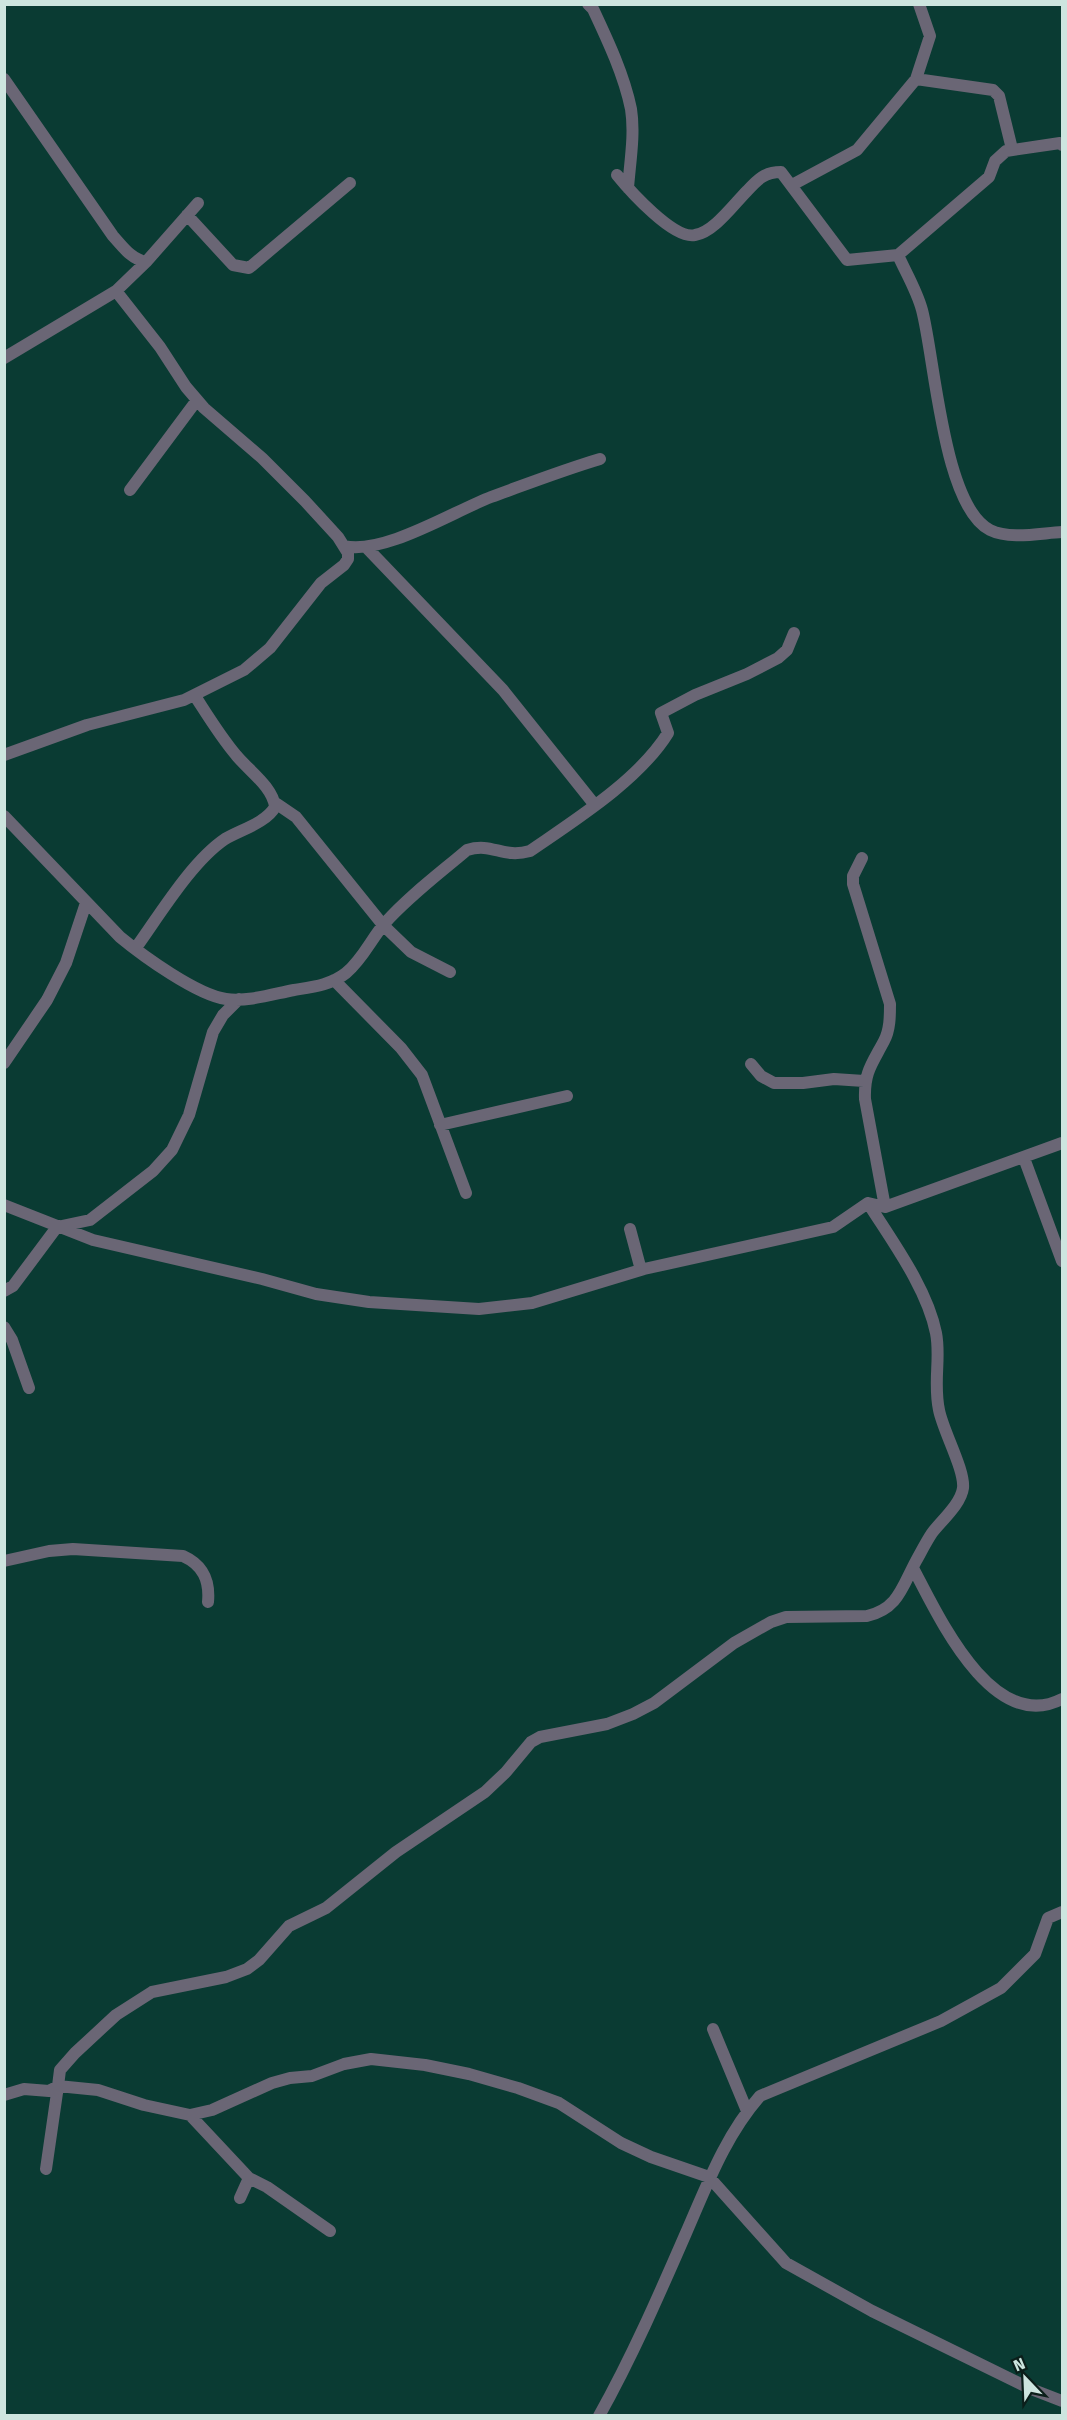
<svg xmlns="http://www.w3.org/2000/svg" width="1067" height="2420" font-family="'Fira Sans',sans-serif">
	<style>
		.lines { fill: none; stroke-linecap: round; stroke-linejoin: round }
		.street { stroke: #6a6675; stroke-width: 12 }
	</style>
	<rect width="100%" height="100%" fill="#0a3b33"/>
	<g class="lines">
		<path class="street" d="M588 4 593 9C608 41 624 75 631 109 635 134 630 162 628 188
			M4 79 113 236C123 247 131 259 146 262
			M916 79 993 90 999 96 1012 149
			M617 175C630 191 674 240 695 235 714 232 734 204 747 191 758 179 765 172 781 172L847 260 898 255 989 177 995 161 1006 151 1060 143 1062 145
			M792 185 857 150 916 79 930 36 919 4
			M187 215 233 265 249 268 350 183
			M898 255C906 273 917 291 922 310 935 359 943 506 990 530 1010 540 1041 533 1062 532
			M4 358 116 291 146 262 198 203
			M130 490 197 400
			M344 546C384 555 452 512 491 497 527 484 563 470 600 459
			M367 548 503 690 594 804
			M4 755 87 725 184 700 244 670 270 648 321 583 344 565 348 559V553L338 537 305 501 262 458 204 408 186 387 160 347 116 291
			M274 802 296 817 383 925 411 952 450 972
			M4 816 120 937C143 956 197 995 226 999 248 1002 273 994 294 990 312 987 331 985 346 973 363 959 371 939 385 923 409 896 440 873 467 850 493 842 502 859 530 851 575 820 639 780 668 733L661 713 695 695 747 674 778 658 787 650 794 633
			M862 858 853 876V884L890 1004C890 1016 890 1030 884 1041 872 1064 864 1072 865 1099L885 1207
			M135 949C159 916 191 862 225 839 240 830 266 823 275 807 273 787 248 770 236 755 220 736 208 716 195 696
			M334 980 401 1048 422 1075 466 1193
			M4 1063 47 1000 66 963 86 903
			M751 1064 761 1076 774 1083H803L834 1079 864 1081
			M440 1125 567 1096
			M1024 1158 1062 1261
			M4 1205 93 1240 262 1279 316 1294 369 1302 479 1309 532 1303 644 1269 833 1227 868 1203 885 1207 1062 1143
			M630 1229 641 1270
			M4 1291 13 1286 57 1227 90 1220 153 1171 172 1150 189 1115 213 1032 223 1015 239 999
			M4 1327 12 1340 29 1388
			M4 1561 49 1551 73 1549 183 1556C203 1565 210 1580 208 1602
			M913 1568C938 1615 992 1735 1062 1699
			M713 2029 747 2111
			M4 2095 24 2089 49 2091 58 2086 60 2070 75 2053 116 2015 152 1992 226 1977 247 1969 259 1960 289 1926 326 1908 396 1852 485 1792 506 1772 531 1742 540 1737 607 1724 633 1714 654 1703 734 1643 771 1622 786 1617 867 1616C898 1609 902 1587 916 1561 921 1552 926 1542 932 1533 941 1521 961 1504 963 1488 965 1470 943 1431 939 1410 933 1382 941 1358 936 1333 927 1288 892 1241 868 1203
			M190 2115 249 2178 267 2187 330 2231
			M46 2169 58 2086 98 2090 144 2105 190 2115 212 2110 272 2083 290 2078 312 2076 344 2064 371 2059 425 2065 469 2074 518 2088 559 2103 621 2143 651 2157 709 2177 786 2263 872 2311 1031 2389 1062 2401
			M240 2198 249 2178
			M599 2416C632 2357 659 2295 686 2233 707 2185 725 2136 760 2096L941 2021 1001 1988 1035 1954 1048 1918 1062 1912"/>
	</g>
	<rect width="1067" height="2420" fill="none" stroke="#cde5df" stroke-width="12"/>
	<g transform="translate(1025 2378) rotate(337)" stroke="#0b1e1a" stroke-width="4.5" paint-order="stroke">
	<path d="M0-4.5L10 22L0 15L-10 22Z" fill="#cde5df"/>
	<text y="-9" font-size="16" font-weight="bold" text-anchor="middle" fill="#cde5df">N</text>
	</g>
</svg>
